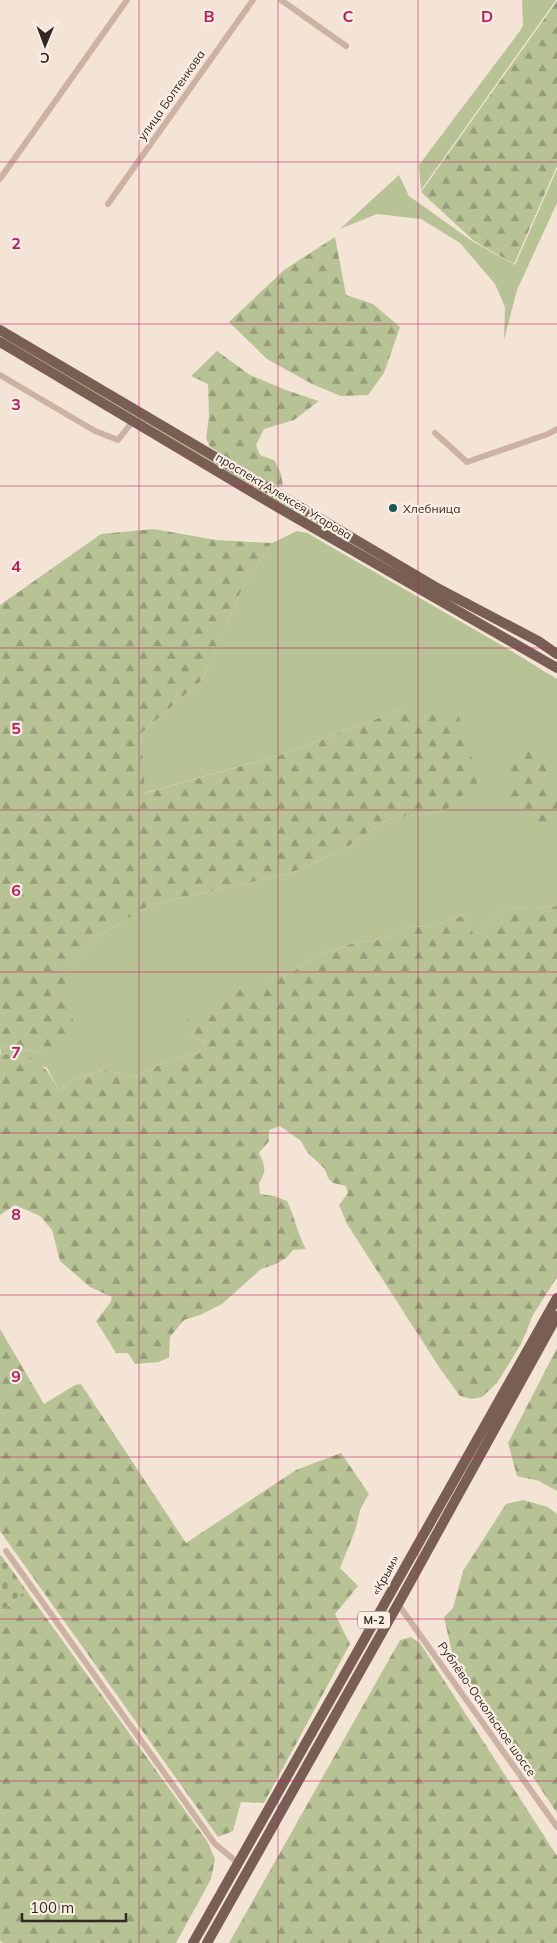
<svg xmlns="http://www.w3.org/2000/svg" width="557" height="1943" font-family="Mulish,sans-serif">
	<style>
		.grass { fill: #b7c395 }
		.forest { fill: url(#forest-firs) }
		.cemetery { fill: url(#cemetery-stones) }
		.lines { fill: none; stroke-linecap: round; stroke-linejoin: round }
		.street { stroke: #ccb2a2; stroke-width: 6 }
		.primary { stroke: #795e54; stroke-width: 10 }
		.grid { fill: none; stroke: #c2185b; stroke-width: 1; stroke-opacity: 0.55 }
		.poi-dot { fill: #175a5a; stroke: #fbeee3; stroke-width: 2 }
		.labels { text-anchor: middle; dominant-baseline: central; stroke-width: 4.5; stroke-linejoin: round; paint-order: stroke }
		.shield { fill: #fbeee3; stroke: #70645e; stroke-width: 1 }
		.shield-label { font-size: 11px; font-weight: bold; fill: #352925 }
		.street-label { font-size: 12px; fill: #352925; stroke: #fbeee3 }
		.poi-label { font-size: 12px; fill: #352925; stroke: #fbeee3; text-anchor: start }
		.grid-label { font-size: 16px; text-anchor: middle; font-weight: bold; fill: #c2185b; stroke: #fbeee3; stroke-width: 4.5; stroke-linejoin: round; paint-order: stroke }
	</style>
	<defs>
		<pattern id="forest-firs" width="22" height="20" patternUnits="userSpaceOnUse" patternTransform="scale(1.25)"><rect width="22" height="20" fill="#b7c395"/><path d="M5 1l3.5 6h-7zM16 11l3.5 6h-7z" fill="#969e79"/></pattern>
		<pattern id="cemetery-stones" width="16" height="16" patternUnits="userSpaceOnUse" patternTransform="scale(1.25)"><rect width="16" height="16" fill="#b7c395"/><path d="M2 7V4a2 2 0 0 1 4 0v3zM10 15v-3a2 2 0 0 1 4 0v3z" fill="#969e79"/></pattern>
	</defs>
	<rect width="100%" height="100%" fill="#f3e4d6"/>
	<path class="grass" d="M522 0H556L421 190 419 165 520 31 523 25Z
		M557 169V203L517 290 504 340 505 307 495 284 460 243 421 219 377 214 340 229 399 175 409 196 472 241 515 265Z
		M0 335 423 584 424 588 0 339Z
		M297 531 307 533 503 646 557 679V906L525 909 508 906 475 938 464 915 430 927 407 926 387 938 354 943 318 955 294 971 268 980 188 1038 206 1041 199 1053 173 1059 133 1077 105 1070 75 1078 59 1090 47 1068 15 1054 1 1055 0 1045 44 1053 65 972 97 937 150 905 291 873 344 849 388 819 444 811 403 709 277 756 144 793 141 733 202 680 241 591 272 543Z"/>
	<path class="forest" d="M557 1V166L514 264 474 241 421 192Z
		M335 237 346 295 373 304 400 327 384 373 368 395 341 396 312 384 267 359 229 322 284 270Z
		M217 351 250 375 286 390 319 401 294 420 264 429 256 445 260 455 274 460 281 474 283 486 271 484 210 447 206 438 209 417 208 384 191 376Z
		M154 529 216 540 272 543 241 591 202 680 141 733 145 793 277 756 403 709 457 710 479 781 444 811 388 819 344 849 291 873 150 905 97 937 65 972 76 1038 44 1053 0 1045V605L101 534Z
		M524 744 536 746 547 759 548 788 557 795V819L553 826 534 829 501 802 508 777V767L511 750Z
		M508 906 525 909 557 906V1277L533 1315 521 1344 497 1383 482 1397 472 1399 460 1396 439 1367 347 1224 339 1205 348 1193 346 1186 333 1183 328 1178 325 1169 307 1152 301 1141 280 1126 269 1130V1141L259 1153C265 1165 267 1171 259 1183L260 1194 274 1196 287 1201C295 1217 297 1233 306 1249L293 1250 286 1258 276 1264 261 1269 222 1304 200 1315 184 1320 170 1337 169 1357 159 1362 135 1364 128 1353H116L96 1321 110 1303 112 1297 90 1287 60 1261 52 1230 40 1216 15 1205 0 1215V1054C5 1055 10 1054 15 1054 41 1057 47 1070 59 1090L75 1078 106 1070 133 1077 173 1059 199 1053 206 1041 188 1038 182 1033 191 1014 238 990 294 971 318 955 354 943 387 938 407 926 430 927 464 915 475 937Z
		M0 1329 44 1404 75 1385 81 1384 186 1543 296 1470 341 1453 369 1494 361 1507 355 1531 340 1568 358 1586 335 1614 350 1644 264 1803 241 1802 233 1831 218 1837 0 1531Z
		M557 1348V1491L539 1481 517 1476 508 1443Z
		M523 1500 548 1507 557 1514V1813L453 1657 444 1617 453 1608 463 1571 506 1504Z
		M26 1590 207 1841 215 1859 211 1879 176 1943H3L0 1941V1613Z
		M411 1637 420 1643 557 1856V1943H229L400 1640Z"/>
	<path class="cemetery" d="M1 1555 26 1590 0 1613V1556Z"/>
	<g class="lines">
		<path class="street" d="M281 0 346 46
			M0 179 127 0
			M108 204 253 0
			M0 375 95 431 118 440 133 421
			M435 433 467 462 548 434 557 429
			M6 1551 215 1844 238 1863
			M398 1604 557 1827"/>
		<path class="primary" d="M0 330 439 589 538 641 557 654
			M0 342 279 508 557 668
			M193 1943 557 1298
			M207 1943 398 1604 557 1316"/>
	</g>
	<path class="grid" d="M139 0V1943M278 0V1943M418 0V1943M0 162H557M0 324H557M0 486H557M0 648H557M0 810H557M0 972H557M0 1133H557M0 1295H557M0 1457H557M0 1619H557M0 1781H557"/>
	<circle class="poi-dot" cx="393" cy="508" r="5"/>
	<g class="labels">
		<rect class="shield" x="358" y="1611.5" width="32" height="17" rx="4"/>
		<g class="shield-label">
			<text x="374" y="1620">М-2</text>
		</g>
		<g class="street-label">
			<text transform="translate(171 95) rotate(-55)">улица Болтенкова</text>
			<text transform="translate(284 496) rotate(31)">проспект Алексея Угарова</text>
			<text transform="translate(385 1575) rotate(-61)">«Крым»</text>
			<text transform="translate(487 1709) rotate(55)">Рублёво-Оскольское шоссе</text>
		</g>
		<g class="poi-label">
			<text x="403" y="508">Хлебница</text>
		</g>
	</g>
	<g class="grid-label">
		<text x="209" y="22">B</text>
		<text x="348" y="22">C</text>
		<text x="487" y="22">D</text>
		<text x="16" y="249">2</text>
		<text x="16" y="410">3</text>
		<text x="16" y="572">4</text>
		<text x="16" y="734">5</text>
		<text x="16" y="896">6</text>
		<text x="16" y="1058">7</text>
		<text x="16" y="1220">8</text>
		<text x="16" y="1382">9</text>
	</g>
	<g transform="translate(45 45) rotate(181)" stroke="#fbeee3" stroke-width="4" paint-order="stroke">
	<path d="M0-4L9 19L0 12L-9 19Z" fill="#352925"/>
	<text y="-8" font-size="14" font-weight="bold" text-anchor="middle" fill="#352925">С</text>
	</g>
	<path d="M22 1913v8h104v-8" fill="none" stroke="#352925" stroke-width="2.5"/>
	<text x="30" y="1913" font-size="15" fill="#352925" stroke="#fbeee3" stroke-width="4" paint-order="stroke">100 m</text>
</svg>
